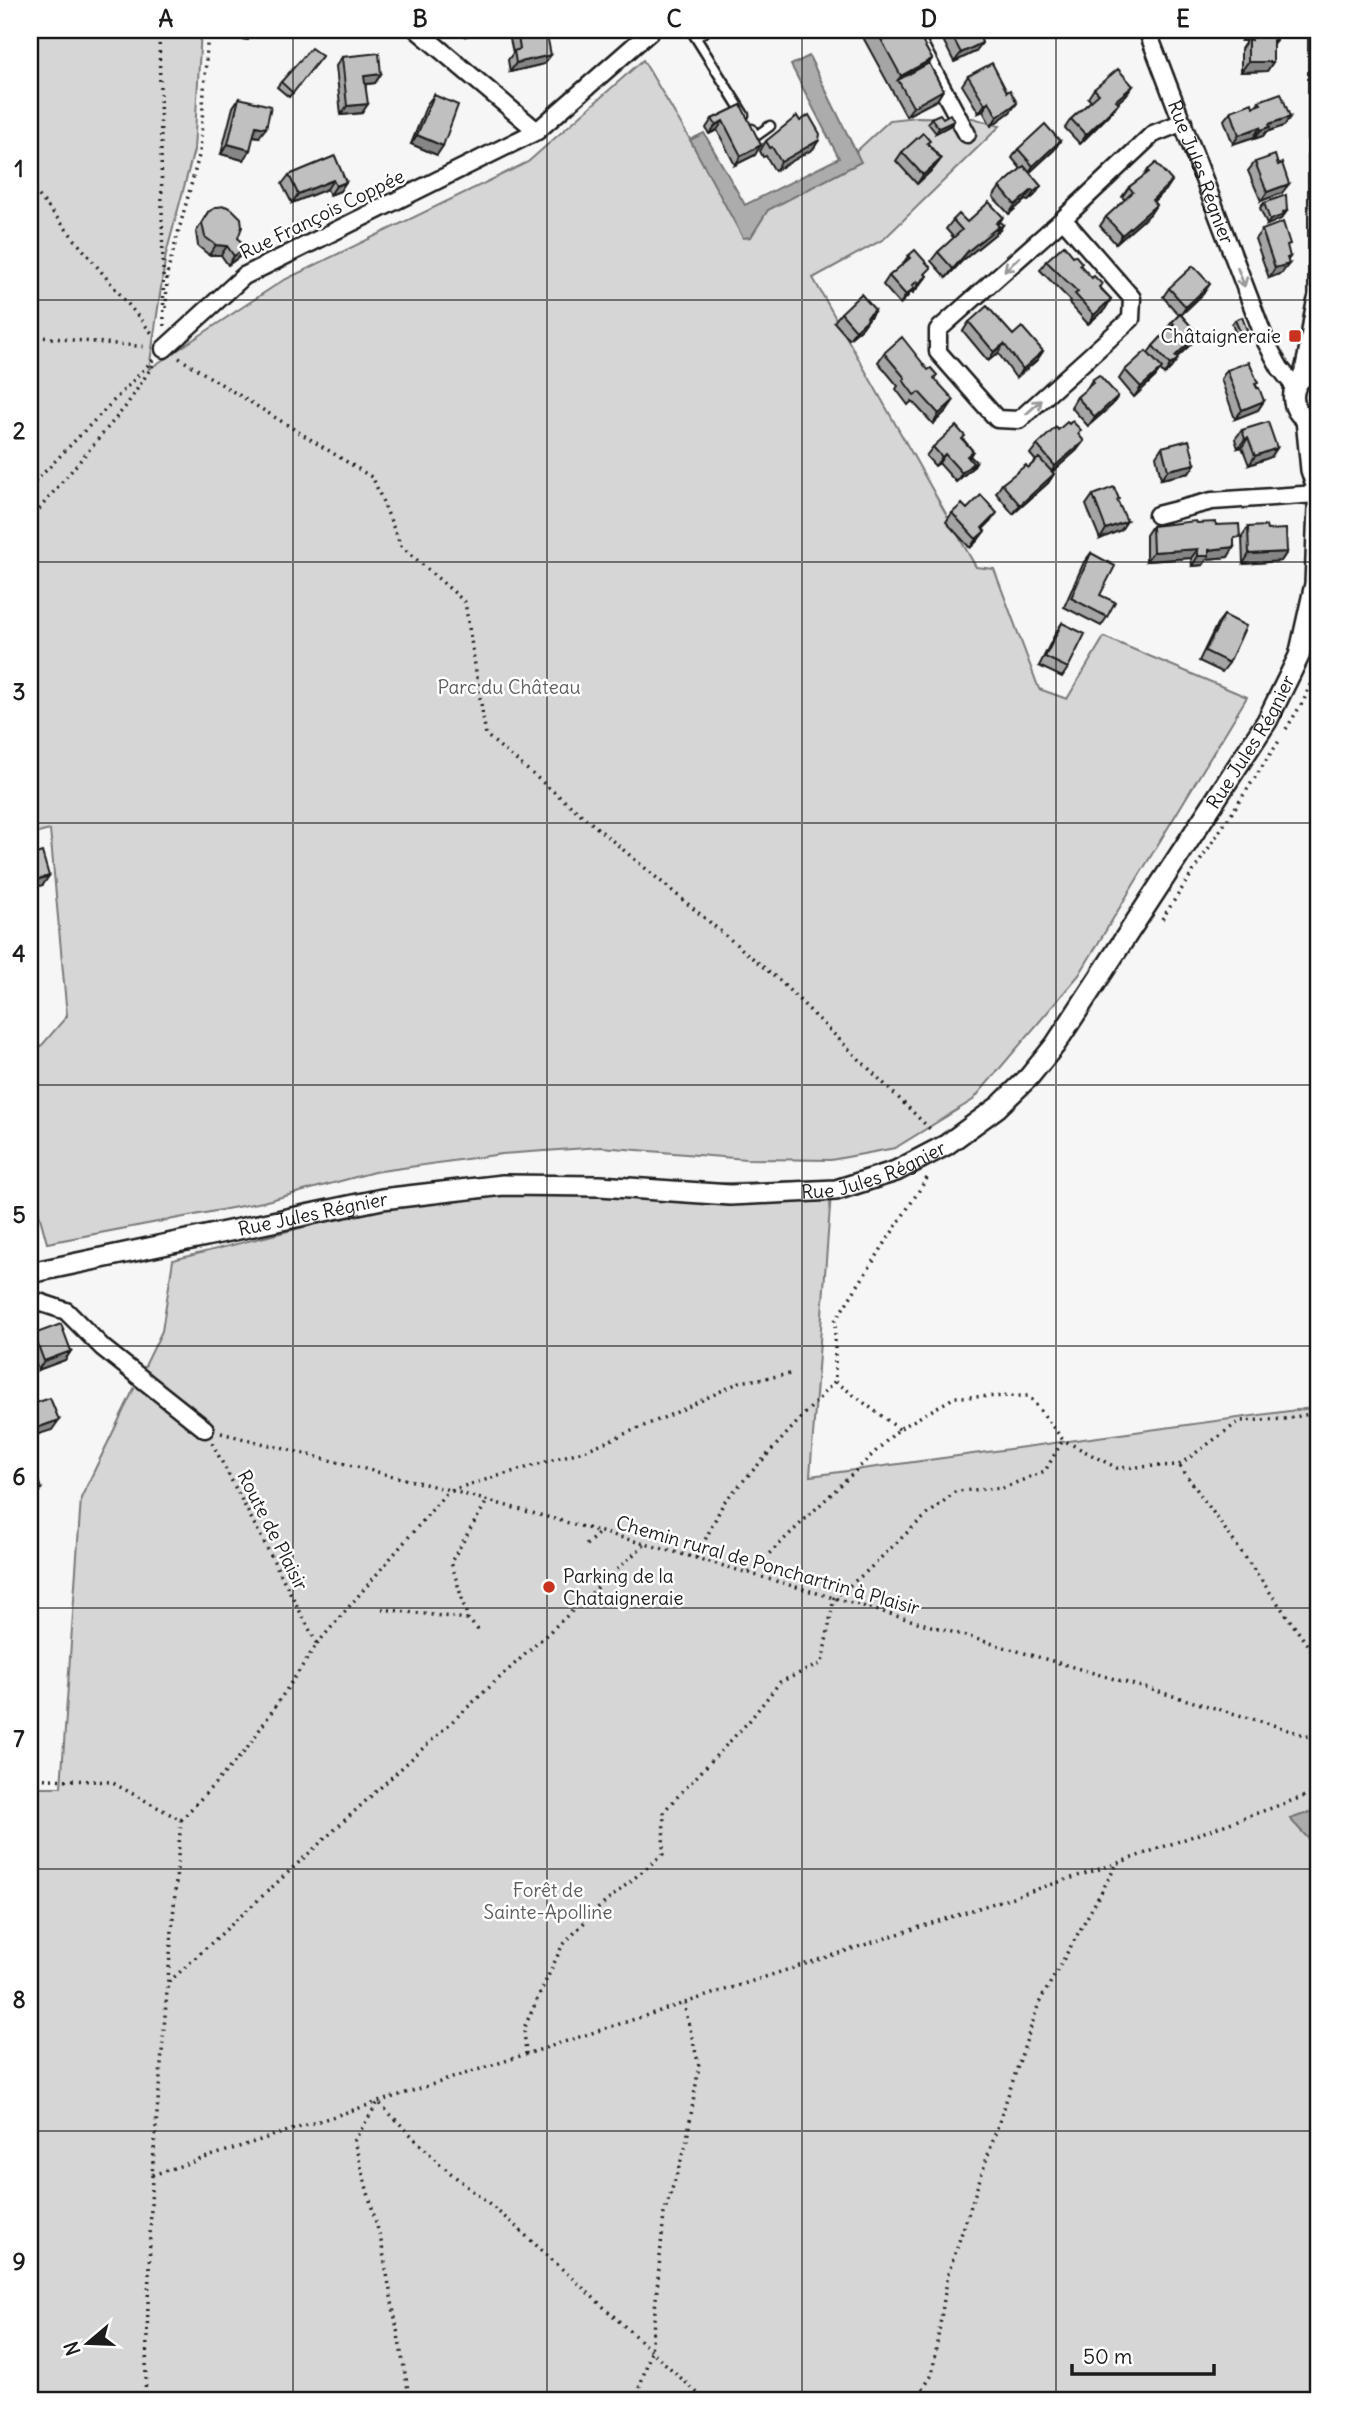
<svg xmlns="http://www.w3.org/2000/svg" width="1349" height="2431" font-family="Delius,sans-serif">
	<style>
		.green { fill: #d6d6d6; stroke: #797979; stroke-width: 2 }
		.water { fill: #acacac; stroke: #727272; stroke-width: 2 }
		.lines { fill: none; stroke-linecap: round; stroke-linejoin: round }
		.service-casing { stroke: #1c1c1c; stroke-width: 13 }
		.minor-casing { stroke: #1c1c1c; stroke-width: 21 }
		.tertiary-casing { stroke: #1c1c1c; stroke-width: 24 }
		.path { stroke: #1c1c1c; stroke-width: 3.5; stroke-dasharray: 2 5; stroke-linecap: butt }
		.service { stroke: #fff; stroke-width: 8 }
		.minor { stroke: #fff; stroke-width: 16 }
		.tertiary { stroke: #fff; stroke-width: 19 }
		.wall { fill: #a5a5a5; stroke: #1c1c1c; stroke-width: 2 }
		.shaded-wall { fill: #868686; stroke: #1c1c1c; stroke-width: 2 }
		.building { fill: #c0c0c0; stroke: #1c1c1c; stroke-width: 2 }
		.oneway { stroke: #999 }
		.grid { fill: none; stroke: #1c1c1c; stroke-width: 2; stroke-opacity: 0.55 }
		.poi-dot { fill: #c8321e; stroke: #fff; stroke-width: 2.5 }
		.labels { text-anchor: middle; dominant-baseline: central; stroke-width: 5; stroke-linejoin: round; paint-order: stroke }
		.street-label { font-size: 19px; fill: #1c1c1c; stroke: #fff }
		.poi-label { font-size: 19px; fill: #1c1c1c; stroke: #fff; text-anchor: end }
		.park-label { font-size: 19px; fill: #5d5d5d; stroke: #fff }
		.neatline { fill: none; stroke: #1c1c1c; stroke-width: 2.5 }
		.grid-label { font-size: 23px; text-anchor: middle; font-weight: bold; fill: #1c1c1c }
	</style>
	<rect width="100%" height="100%" fill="#f6f6f6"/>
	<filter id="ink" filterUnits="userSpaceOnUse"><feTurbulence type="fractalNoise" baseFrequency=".0143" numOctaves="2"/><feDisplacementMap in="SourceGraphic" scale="14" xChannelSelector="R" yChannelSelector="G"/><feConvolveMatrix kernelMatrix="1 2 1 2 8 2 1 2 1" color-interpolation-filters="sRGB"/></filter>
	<g filter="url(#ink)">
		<path class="green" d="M30 30H201L194 150 166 254 149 369 282 281 528 162 643 60 735 215 847 160 890 120 917 117 973 118 1000 126 884 239 813 278 976 567 994 569 1039 689 1067 699 1104 637 1247 697 1079 975 973 1100 895 1148 831 1160 746 1159 601 1147 502 1154 374 1172 263 1202 47 1243 30 1181V1059L67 1016 50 830 30 835Z
			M832 1180 810 1476 1319 1407V2401H30V1787H61L81 1498 162 1331 173 1260 419 1198 563 1188Z"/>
		<path class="water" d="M809 56 861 162 768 210 751 237 743 238 690 140 704 133 745 205 839 158 791 65Z
			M1319 1809V1850L1290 1819Z"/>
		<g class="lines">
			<g class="service-casing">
				<path id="service" d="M691 30 744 115
					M697 37 707 30
					M752 129 756 136 770 126"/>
			</g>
			<g class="minor-casing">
				<g id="minor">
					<path d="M417 30 537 131"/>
					<path d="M911 30 967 134"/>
					<path id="s1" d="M1147 30 1266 342 1280 368 1295 387"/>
					<path d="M1063 219 1132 298 1131 319 1019 420 997 419 938 352V330L1063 219 1153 134 1183 122"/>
					<path d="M164 349 244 276 537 131 652 30"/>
					<path d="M1157 515 1212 501 1317 494"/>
					<path d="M30 1299 66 1311 103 1348 205 1429"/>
				</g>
			</g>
			<g class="tertiary-casing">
				<g id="tertiary">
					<path d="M1319 30V298"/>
					<path d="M1319 370C1285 375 1285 419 1319 423"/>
					<path d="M1304 374C1312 348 1311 322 1319 296"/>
					<path d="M1306 419 1311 470 1317 488"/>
					<path id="s2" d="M30 1273 382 1199 503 1185 600 1186 730 1195 836 1190 896 1171 946 1145 998 1107 1029 1077 1055 1045 1267 721 1299 656 1315 584 1319 482"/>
				</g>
			</g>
			<path class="path" d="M159 30 164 327
				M30 185 155 337
				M166 308 167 274 200 152 208 30
				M30 336 148 347
				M179 358 373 478 401 546 465 602 486 735 780 981 933 1132
				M30 487 153 360
				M30 520 126 406 155 362
				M1286 729 1304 700 1319 662
				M1162 919 1279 741
				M899 1429 835 1381V1321L929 1175
				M221 1433 449 1490 696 1558 1270 1724 1319 1740
				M1180 1466 1319 1661
				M451 1490 586 1450 675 1413 740 1382 791 1374
				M586 1545 600 1532
				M696 1558 724 1502 835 1381
				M749 1573 899 1429 955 1397 1029 1396 1063 1440 1117 1468 1179 1465 1240 1421 1286 1419 1319 1412
				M382 1609 468 1619
				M478 1630 468 1619 451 1562 487 1501
				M317 1644 449 1490
				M30 1778 111 1782 181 1820
				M181 1820 246 1750 317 1644 212 1443
				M169 1982 645 1544
				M526 2054 524 2028 562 1946 595 1911 663 1854 664 1811 750 1720 780 1682 822 1663 834 1598 865 1573 914 1526 956 1491 1003 1488 1045 1471 1063 1440
				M152 2175 1118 1863 1319 1791
				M145 2401 152 2175 181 1820
				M410 2401 381 2241 354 2141 378 2102 442 2166 512 2223 706 2401
				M635 2401 651 2352 664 2214 686 2145 699 2066 684 2004
				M915 2401 932 2375 948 2274 1039 2003 1117 1864"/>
			<use href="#service" class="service"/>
			<use href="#minor" class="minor"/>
			<use href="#tertiary" class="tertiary"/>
		</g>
		<path class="wall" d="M464 30H486L466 36Z
			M516 30 544 64 510 72 508 60 513 53 510 39Z
			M859 30H916L932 59 929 63 943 90 937 100 906 116Z
			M938 30H978L982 43 975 52 954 62Z
			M1241 30H1273L1276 40 1273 44V62L1267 71 1241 72V49L1245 43V41H1241Z
			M322 56 289 97 277 87 281 82Z
			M342 57 381 74 375 83 366 84 362 113 341 115 336 66Z
			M968 76 1007 92 1017 103 1010 112 991 126 983 111 979 113 962 85Z
			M1133 86 1126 95 1118 102 1112 112 1080 144 1065 128 1071 119 1091 101 1088 98 1094 89Z
			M434 95 437 155 411 144 427 104Z
			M239 98 259 137 253 136 243 160 221 154 233 107Z
			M1259 101 1290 117 1284 126 1266 132 1263 136 1254 139V137L1233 144 1224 120 1231 111 1256 106Z
			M741 105 755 155 735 165 717 130 709 134 706 128 712 119Z
			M931 118H943L954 121 951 125 936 133 928 123Z
			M800 121 819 140 813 149 775 171 766 156 763 157 760 151 766 141Z
			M1060 141 1054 150 1029 173 1035 195 1028 201 1025 200 1009 214 993 197 1000 187 1021 169 1012 158 1018 149Z
			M928 144 941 159 934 168 917 184 896 161 902 152Z
			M335 156 340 191 330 195 327 189 292 203 282 184 289 175Z
			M1255 162 1278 165 1282 193 1261 201 1248 171Z
			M1148 170 1166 190 1153 201 1156 205 1150 214 1116 244 1100 226 1106 217 1125 200 1122 197 1129 187 1144 176Z
			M1264 203 1287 211 1281 219 1267 225 1260 208Z
			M208 212 238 238 245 248 239 257 228 265 221 255H209L198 246 196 232Z
			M1003 217 1000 222V230L962 261 946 278 931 261 938 252 954 238 946 229 953 220 967 222Z
			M1262 230 1287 248V260L1282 273 1269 278 1255 239Z
			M908 256 927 276 920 285 913 293 911 291 907 297 900 304 883 285 889 276 902 265Z
			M1046 261 1080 266 1111 299 1105 309 1088 324 1069 303 1071 301 1040 270Z
			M1169 288 1203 294 1181 315 1198 334 1192 343 1177 357 1171 368 1164 375 1160 370 1155 377 1134 397 1119 379 1125 370 1148 353 1153 346 1166 332 1165 331 1172 322 1179 315 1163 297Z
			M875 310 862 328 849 339 834 322 841 313Z
			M1235 320 1245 338 1238 340 1232 324Z
			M969 322 1013 335 1043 351 1037 360 1016 378 998 353 988 361 963 331Z
			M884 353 935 379 947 410 933 424 912 401 908 405 896 389 898 386 878 362Z
			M1227 370 1256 385 1264 401 1258 410 1235 419 1221 379Z
			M1092 380 1118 396 1112 405 1088 426 1071 407 1077 397 1086 390Z
			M1058 430 1078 434 1077 450 1052 472 1054 474 1048 483 1013 514 996 493 1002 484 1028 468 1036 461 1030 454 1037 445Z
			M1242 430 1277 448 1271 457 1249 465 1242 447 1238 448 1235 439Z
			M963 439 973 451 970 456 976 462 973 467 956 482 939 463 935 466 926 456 933 447Z
			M1162 447 1195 464 1189 473 1161 479 1156 456Z
			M1093 495 1117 501 1121 530 1100 539 1086 505Z
			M967 509 990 522 983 529 978 540 970 548 946 522 952 513Z
			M1197 523 1216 525 1234 545 1228 557 1207 559 1203 565 1192 566 1191 558 1146 561V535L1152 526Z
			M1248 527 1287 552 1281 561 1243 564 1242 536Z
			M1091 553 1100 595 1107 617 1101 626 1064 607 1084 562Z
			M1224 615 1229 663 1222 672 1199 661 1217 624Z
			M1062 623 1068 668 1062 677 1039 666 1056 632Z
			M34 1334 71 1351 65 1360 38 1370 30 1349V1340Z"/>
		<path class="shaded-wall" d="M251 30 266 31 263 36 248 34Z
			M470 30H486L466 36Z
			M1248 32H1251L1245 41H1241Z
			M237 34 251 35 248 40 233 38Z
			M982 43 975 52 954 62 961 53Z
			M551 55 544 64 510 72 516 63Z
			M932 59 922 73 898 80 901 76Z
			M1248 62H1273L1267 71 1241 72Z
			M381 74 375 83 358 85 364 76Z
			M1133 86 1126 95 1110 109 1116 100Z
			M943 90 937 100 906 116 913 107Z
			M989 101 983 111 979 113 985 104Z
			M1017 103 1010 112 991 126 997 117Z
			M1119 103 1112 112 1080 144 1086 135Z
			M368 104 362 113 341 115 347 106Z
			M1290 117 1284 126 1266 132 1263 136 1254 139 1261 130 1269 124Z
			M723 121 717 130 709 134 716 125Z
			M954 121 951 125 936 133 939 128Z
			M256 126 266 128 259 137 249 135Z
			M1260 127 1254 137 1233 144 1239 135Z
			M417 135 443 146 437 155 411 144Z
			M819 140 813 149 775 171 781 162Z
			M1060 141 1054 150 1027 175 1033 166Z
			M228 144 250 150 243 160 221 154Z
			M761 145 755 155 735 165 741 156Z
			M941 159 934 168 917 184 923 175Z
			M333 180 327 189 292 203 298 194Z
			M1172 181 1166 190 1145 209 1152 200Z
			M346 182 340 191 330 195 336 186Z
			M1289 184 1282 193 1261 201 1267 192Z
			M1041 186 1035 195 1028 201 1034 192Z
			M1032 190 1025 200 1009 214 1015 205Z
			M1156 205 1150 214 1116 244 1122 235Z
			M1287 211 1281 219 1267 225 1270 220Z
			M1003 225 1000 230 962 261 946 278 953 269 968 251 999 226Z
			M216 245 227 246 221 255H209Z
			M245 248 239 257 228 265 234 256Z
			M1290 257 1284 266 1289 264 1282 273 1269 278 1275 268 1287 258Z
			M927 276 920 285 913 293 919 283Z
			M1210 284 1203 294 1180 316 1186 307Z
			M914 288 907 297 900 304 906 295Z
			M1111 299 1105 309 1088 324 1094 315Z
			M875 310 862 328 849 339 867 317Z
			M1248 333 1245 338 1238 340 1242 336Z
			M1198 334 1192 343 1169 365 1175 356Z
			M1004 344 998 353 988 361 994 352Z
			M1043 351 1037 360 1016 378 1023 369Z
			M1178 359 1171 368 1164 375 1170 365Z
			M1162 368 1155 377 1134 397 1141 387Z
			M1118 396 1112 405 1088 426 1095 417Z
			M954 400 947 410 933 424 939 414Z
			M1264 401 1258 410 1235 419 1242 410Z
			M1248 438 1242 447 1238 448 1245 439Z
			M1084 441 1077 450 1049 475 1055 466Z
			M1277 448 1271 457 1249 465 1255 456Z
			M945 454 939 463 935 466 942 457Z
			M976 462 973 467 956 482 962 473 973 463Z
			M1195 464 1189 473 1161 479 1168 470Z
			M1054 474 1048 483 1013 514 1020 505Z
			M997 513 990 522 975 537 982 528Z
			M1127 521 1121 530 1100 539 1106 529Z
			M985 531 978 540 970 548 976 539Z
			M1234 547 1228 557 1207 559 1203 565 1192 566 1198 556 1209 550Z
			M1198 549 1191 558 1146 561 1153 552Z
			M1287 552 1281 561 1243 564 1249 554Z
			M49 876 43 885 30 889V882Z
			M71 1351 65 1360 38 1370 44 1361Z
			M59 1420 52 1430 30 1437V1432L31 1430Z
			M41 1489 34 1499 30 1500V1493Z"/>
		<path class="building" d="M237 30H251V35L237 34Z
			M517 30H546L551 55 516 63 514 51 520 49Z
			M876 30H916L932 59 901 76Z
			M949 30H978L982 43 961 53Z
			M1248 30H1273V31H1276V40H1273V62H1248V39L1251 40V32H1248Z
			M311 48 322 56 293 93 281 82Z
			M379 53 381 74 364 76 368 104 347 106 342 57Z
			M929 63 943 90 913 107 898 80Z
			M992 63 1007 92 1010 90 1017 103 997 117 989 101 985 104 968 76Z
			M1118 69 1133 86 1116 100 1119 103 1086 135 1071 119 1099 94 1094 89Z
			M1281 93 1290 117 1269 124 1270 127 1261 130 1260 127 1239 135 1231 111 1252 103 1253 107 1261 104 1259 101Z
			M434 95 458 105 443 146 417 135Z
			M239 98 271 106 266 128 256 126 250 150 228 144Z
			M741 105 761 145 741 156 723 121 716 125 712 119Z
			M940 114 943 118 950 114 954 121 939 128 931 118Z
			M809 115 820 134 819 140 781 162 772 147 770 148 766 141 797 116 800 121Z
			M1045 124 1060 141 1033 166 1018 149Z
			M923 133 930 141 927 143 941 159 923 175 902 152Z
			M1275 155 1278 165 1282 163 1289 184 1267 192 1255 162Z
			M335 156 346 182 336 186 333 180 298 194 289 175Z
			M1156 163 1172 181 1152 200 1156 205 1122 235 1106 217 1133 192 1129 187 1149 172 1148 170Z
			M1024 166 1041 186 1034 192 1032 190 1015 205 1000 187Z
			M1286 195 1287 211 1283 212 1284 215 1270 220 1264 203Z
			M989 202 1003 217 996 223 999 226 968 251 953 269 938 252 962 230 953 220 959 214 967 222Z
			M225 206 232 209 241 218 242 227 238 238 245 248 234 256 227 246 216 245 205 237 202 223 208 212 217 207Z
			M1000 222 1003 225 996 231 999 226 997 224Z
			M1283 222 1290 244 1287 245 1290 257 1287 258 1289 264 1275 268 1262 230Z
			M1064 245 1073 256 1075 255 1082 263 1080 265 1092 278 1094 276 1102 284 1099 287 1111 299 1094 315 1075 294 1078 292 1046 261Z
			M915 250 931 268 925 274 927 276 919 283 917 281 912 286 914 288 906 295 889 276 910 258 908 256Z
			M1193 266 1210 284 1186 307 1169 288Z
			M861 294 875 310 867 317 868 319 856 330 841 313Z
			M987 306 1013 335 1022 327 1043 351 1023 369 1004 344 994 352 969 322Z
			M1180 314 1198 334 1175 356 1178 359 1170 365 1153 346 1174 324 1172 322Z
			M1242 317 1248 333 1242 336 1235 320Z
			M902 337 928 370 931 368 937 375 934 378 954 400 939 414 919 392 914 395 903 380 905 378 884 353Z
			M1146 351 1162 368 1141 387 1125 370Z
			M1249 362 1258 383 1255 384 1257 388H1259L1264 401 1242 410 1227 370Z
			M1099 375 1118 396 1095 417 1077 397 1094 382 1092 380Z
			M1072 421 1081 430 1078 434 1084 441 1055 466 1037 445 1056 427 1058 430 1067 422 1069 424Z
			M1268 422 1277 448 1255 456 1248 438 1245 439 1242 430Z
			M956 426 965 436 962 439 973 451 967 456 973 463 962 473 945 454 942 457 933 447Z
			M1189 440 1195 464 1168 470 1162 447Z
			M970 456 976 462 970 468 973 463 968 457Z
			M1039 458 1054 474 1020 505 1002 484 1026 465 1028 468Z
			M1114 487 1119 499 1117 500 1127 521 1106 529 1093 495Z
			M981 495 997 513 982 528 985 531 976 539 952 513 962 504 967 509Z
			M1196 521 1197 523 1216 522V525L1239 524 1240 537 1234 538V547L1209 550V556H1198V549L1153 552 1152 526Z
			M1266 526 1267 530 1286 529 1287 552 1249 554 1248 527Z
			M1091 553 1115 566 1100 595 1115 602 1107 617 1071 598Z
			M1224 615 1246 626 1229 663 1205 651Z
			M1062 623 1085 634 1068 668 1045 657Z
			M42 852 49 876 30 882V856Z
			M61 1324 71 1351 44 1361 34 1334Z
			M50 1398 59 1420 31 1430 30 1425V1405Z
			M33 1466 41 1489 30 1493V1467Z"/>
		<defs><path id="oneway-shaft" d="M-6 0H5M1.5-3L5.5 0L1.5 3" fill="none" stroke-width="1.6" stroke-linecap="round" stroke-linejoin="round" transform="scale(1.75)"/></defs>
		<g class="oneway">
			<use href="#oneway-shaft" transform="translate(1012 264) rotate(138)"/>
			<use href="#oneway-shaft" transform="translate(1241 277) rotate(69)"/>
			<use href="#oneway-shaft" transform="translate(1034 407) rotate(-42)"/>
		</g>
	</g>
	<path class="grid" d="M293 30V2401M547 30V2401M802 30V2401M1056 30V2401M30 300H1319M30 562H1319M30 823H1319M30 1085H1319M30 1346H1319M30 1608H1319M30 1869H1319M30 2131H1319"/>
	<g class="poi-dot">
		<rect x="1288" y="329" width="14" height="14" rx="3.5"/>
		<circle cx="549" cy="1587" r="7"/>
	</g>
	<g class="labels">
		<g class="street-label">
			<text stroke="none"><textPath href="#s1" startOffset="152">Rue Jules Régnier</textPath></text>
			<text transform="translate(322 214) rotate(-26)">Rue François Coppée</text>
			<text stroke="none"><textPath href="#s2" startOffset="1444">Rue Jules Régnier</textPath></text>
			<text stroke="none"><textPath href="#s2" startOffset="856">Rue Jules Régnier</textPath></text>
			<text stroke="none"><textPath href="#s2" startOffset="289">Rue Jules Régnier</textPath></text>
			<text transform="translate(273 1530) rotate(63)">Route de Plaisir</text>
			<text transform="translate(768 1565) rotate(16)">Chemin rural de Ponchartrin à Plaisir</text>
		</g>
		<g class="poi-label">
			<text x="1281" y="336">Châtaigneraie</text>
			<text x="563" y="1576" text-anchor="start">Parking de la<tspan x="563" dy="22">Chataigneraie</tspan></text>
		</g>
		<g class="park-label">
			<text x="509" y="687">Parc du Château</text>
			<text x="548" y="1890">Forêt de<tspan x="548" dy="22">Sainte-Apolline</tspan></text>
		</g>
	</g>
	<rect width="1349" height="2431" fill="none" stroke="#fff" stroke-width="77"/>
	<g transform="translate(88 2343) rotate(251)" stroke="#ffffff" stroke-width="5" paint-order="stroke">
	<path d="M0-5L12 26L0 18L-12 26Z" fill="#1c1c1c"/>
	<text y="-10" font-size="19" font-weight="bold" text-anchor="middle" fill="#1c1c1c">N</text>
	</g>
	<path d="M1072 2364v10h142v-10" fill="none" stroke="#1c1c1c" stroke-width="3.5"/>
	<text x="1083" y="2364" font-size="21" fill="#1c1c1c" stroke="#ffffff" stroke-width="5" paint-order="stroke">50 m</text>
	<rect x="38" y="38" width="1272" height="2354" class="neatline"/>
	<g class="grid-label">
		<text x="166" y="27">A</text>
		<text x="420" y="27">B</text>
		<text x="674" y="27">C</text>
		<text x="929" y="27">D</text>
		<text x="1183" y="27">E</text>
		<text x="19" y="177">1</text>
		<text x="19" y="439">2</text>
		<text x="19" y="700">3</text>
		<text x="19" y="962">4</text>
		<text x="19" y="1223">5</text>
		<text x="19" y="1485">6</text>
		<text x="19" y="1747">7</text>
		<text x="19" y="2008">8</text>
		<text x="19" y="2270">9</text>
	</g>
</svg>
